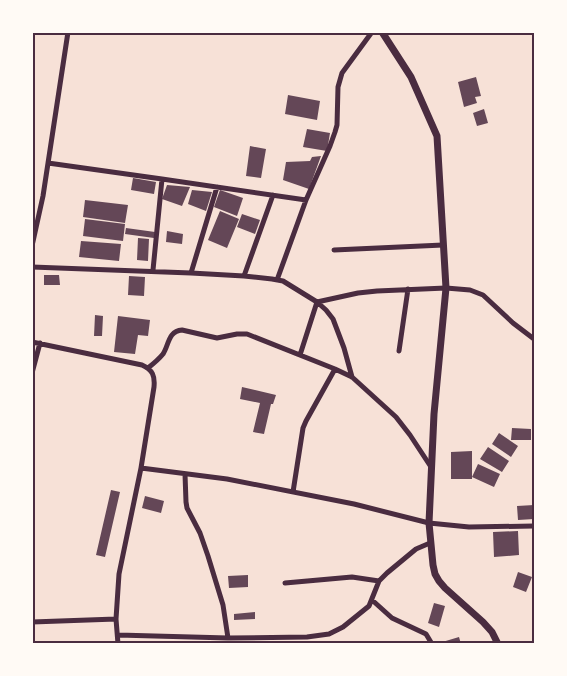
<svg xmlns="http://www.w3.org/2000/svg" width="567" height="676" font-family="'Fira Sans',sans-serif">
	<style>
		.building { fill: #644757 }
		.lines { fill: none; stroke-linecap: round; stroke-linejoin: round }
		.minor { stroke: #4a2c40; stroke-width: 5 }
		.secondary { stroke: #4a2c40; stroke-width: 7 }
		.neatline { fill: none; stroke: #4a2c40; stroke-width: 2 }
	</style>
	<rect width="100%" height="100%" fill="#f7e1d7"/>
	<path class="building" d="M476 77 481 96 475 97 477 103 464 107 458 82Z
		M288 95 320 101 317 120 285 114Z
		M484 109 488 123 477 126 473 113Z
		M307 129 330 133 327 151 303 147Z
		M250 146 266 149 261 178 246 176Z
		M321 156 309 189 283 180 286 162 310 161 312 157Z
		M133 178 156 182 154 194 131 190Z
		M167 185 190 187 182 206 162 199Z
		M192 190 212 192 206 211 188 204Z
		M220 190 243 198 237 216 214 207Z
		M85 200 128 205 125 223 83 217Z
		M220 211 239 219 227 248 208 240Z
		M242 214 260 220 255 234 237 227Z
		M85 219 125 224 123 241 83 236Z
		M126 228 155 232 154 238 125 234Z
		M167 231 183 234 182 244 166 242Z
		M138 238 149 239 148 261 137 260Z
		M81 241 121 244 119 261 79 257Z
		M44 275H59L60 285H44Z
		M129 276 145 277 144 296 128 295Z
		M95 315 103 316 102 336H94Z
		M118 316 150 320 148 336 138 335 135 354 114 352Z
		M242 387 276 395 273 404H271L264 434 253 432 260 403 240 399Z
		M512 428 531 429V440H511Z
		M499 433 518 446 511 457 492 444Z
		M488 447 509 461 502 472 480 459Z
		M472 451V479H451V452Z
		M478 464 500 474 494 487 472 477Z
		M111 490 120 492 105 557 96 555Z
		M145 496 164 501 161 513 142 508Z
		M534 505V519L518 520 517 506Z
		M518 531 519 555 494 557 493 532Z
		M518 572 532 577 526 592 513 587Z
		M248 575V587L229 588 228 576Z
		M434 603 445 606 439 627 428 623Z
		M255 612V619L234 620V614Z
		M459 637 461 644H439V643Z"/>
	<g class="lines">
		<path class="minor" d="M48 163 162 179 306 200
			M32 246 43 196 68 32
			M334 250 443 245
			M32 267 191 273 244 276 272 279 283 281 317 302 326 310 333 319 344 348 352 377
			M153 270 162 179
			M191 273 217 187
			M244 276 273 195
			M277 280 306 200 330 146 335 132 337 125 338 87 342 73 372 32
			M32 342 142 365C153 370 155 376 154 387L141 468 227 479 354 504 429 523 469 527 534 526
			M399 351 408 289
			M300 355 317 302 358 293 377 291 446 288 470 290 483 295 513 323 534 339
			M148 368C153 364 159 359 163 354 169 345 168 331 182 330L217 338 237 334H247L335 369 352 377 396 417 410 435 431 467
			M32 373 40 343
			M185 474 186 502 187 508 200 533 208 556 223 605 228 638
			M293 492 303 428 306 421 335 369
			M285 583 352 577 379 581
			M372 600 392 618 426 634 432 644
			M32 622 116 619
			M118 635 228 638 307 637 329 634 343 627 369 606 379 581 387 573 416 549 430 543
			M118 644 116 619 119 574 141 468"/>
		<path class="secondary" d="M382 32 411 77 437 136 446 288 434 414 429 523 433 565 435 574 439 581 445 588 483 622 492 632 498 644"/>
	</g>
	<rect width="567" height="676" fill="none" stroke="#fffaf5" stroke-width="68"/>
	<rect x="34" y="34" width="499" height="608" class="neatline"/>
</svg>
